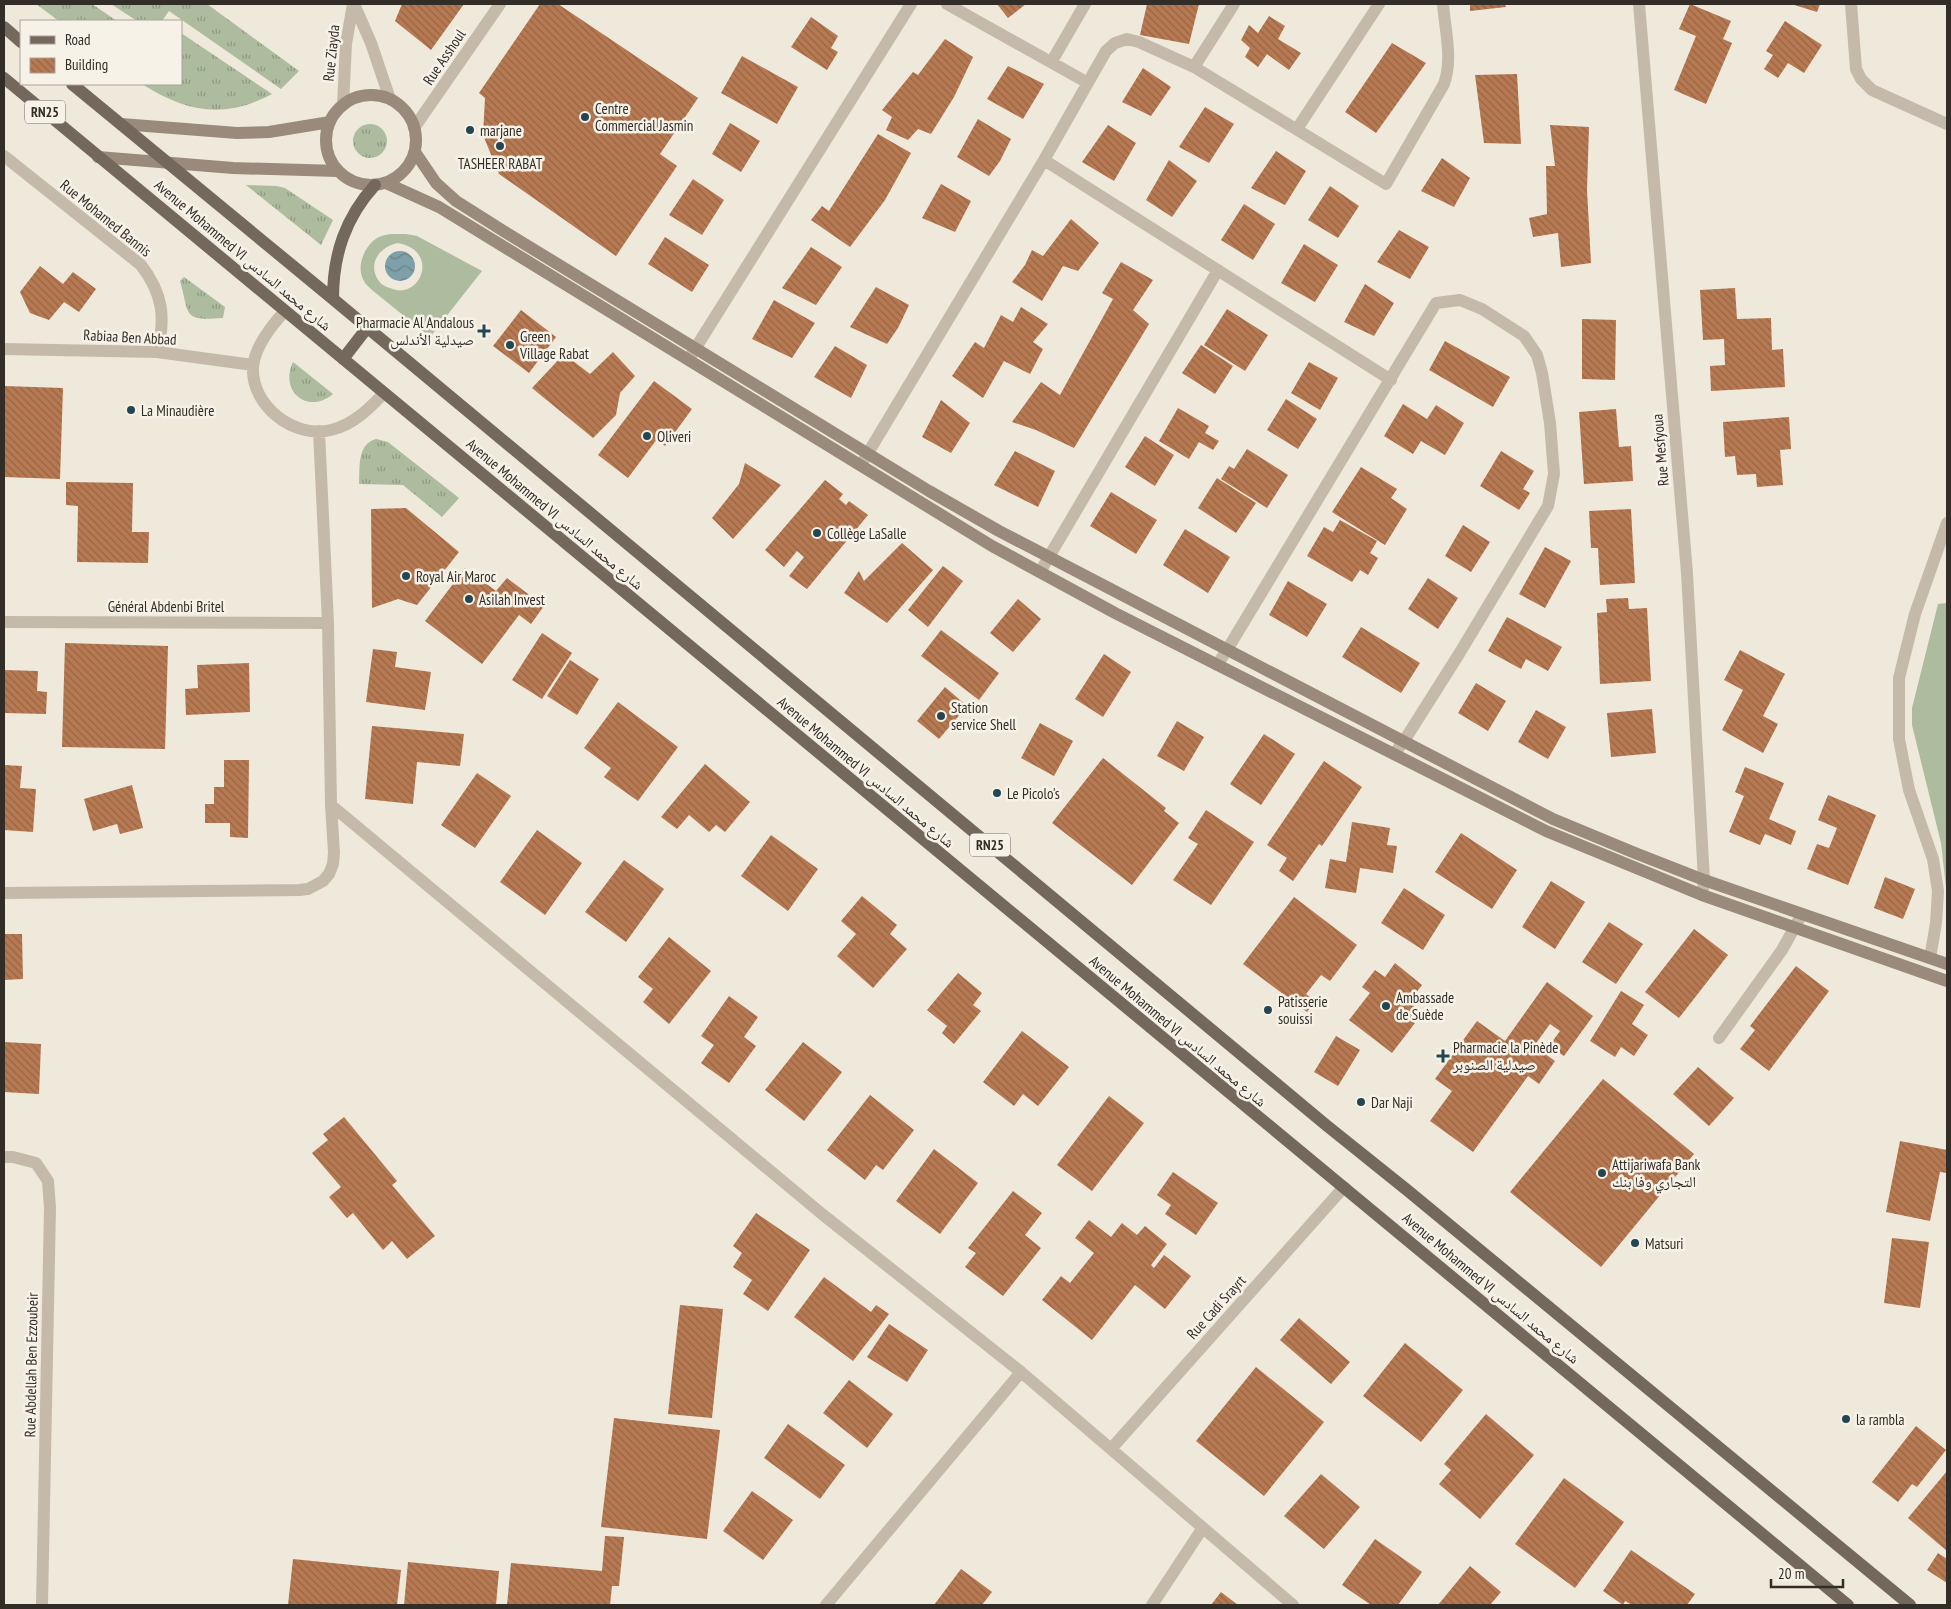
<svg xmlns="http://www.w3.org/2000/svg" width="1951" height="1609" font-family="'PT Sans Narrow','Noto Naskh Arabic',sans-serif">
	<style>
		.grass { fill: url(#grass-tufts) }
		.garden { fill: #adbc9e; fill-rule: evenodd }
		.water { fill: url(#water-waves) }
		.building { fill: url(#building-back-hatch) }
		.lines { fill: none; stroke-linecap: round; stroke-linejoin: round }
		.street { stroke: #c5baaa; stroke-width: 12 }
		.secondary { stroke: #998a7b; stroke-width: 12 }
		.primary { stroke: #74675b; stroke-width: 12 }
		.poi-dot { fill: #234650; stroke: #f7f2e8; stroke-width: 2 }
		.labels { text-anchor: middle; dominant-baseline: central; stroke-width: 5; stroke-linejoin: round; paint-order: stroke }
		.shield { fill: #f7f2e8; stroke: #6e6862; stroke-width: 1 }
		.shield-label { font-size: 14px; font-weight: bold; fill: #332d28 }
		.street-label { font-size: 15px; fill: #332d28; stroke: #f7f2e8 }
		.poi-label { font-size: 15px; fill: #332d28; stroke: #f7f2e8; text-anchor: start }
	</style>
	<defs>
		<pattern id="grass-tufts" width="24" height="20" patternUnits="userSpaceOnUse" patternTransform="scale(1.25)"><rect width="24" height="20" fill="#adbc9e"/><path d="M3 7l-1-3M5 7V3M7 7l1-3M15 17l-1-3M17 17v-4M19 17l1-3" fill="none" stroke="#8d9981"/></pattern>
		<pattern id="water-waves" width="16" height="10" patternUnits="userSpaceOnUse" patternTransform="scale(1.25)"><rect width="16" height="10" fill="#7fa0a8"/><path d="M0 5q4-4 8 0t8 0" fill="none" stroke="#698389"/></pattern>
		<pattern id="building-back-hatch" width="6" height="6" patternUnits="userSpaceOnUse" patternTransform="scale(1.25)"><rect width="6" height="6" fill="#b77952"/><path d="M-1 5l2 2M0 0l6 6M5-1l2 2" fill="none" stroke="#956444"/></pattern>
	</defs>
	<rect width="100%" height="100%" fill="#efe9dc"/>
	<path class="grass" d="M36 4H92L117 21H59Z
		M111 4H207L299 71 281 89 169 11 162 21H137Z
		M181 33 272 94C224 120 186 112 142 84H181Z
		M353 141a17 17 0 1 1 34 0a17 17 0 1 1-34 0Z
		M246 185 277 186 285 188 333 220 321 245Z
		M184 277 225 307 223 318C182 321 190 316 180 281Z
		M293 362 333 394C308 415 279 392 293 362Z
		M376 439 388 442 459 498 442 517 403 485 359 484C360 467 357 444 376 439Z"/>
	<path class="garden" d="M406 234 417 236 482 271 430 337 372 290C369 287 365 284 364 281 355 267 365 244 379 237 387 233 397 234 406 234ZM398 243C441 251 420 302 390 288 383 286 379 283 376 276 369 259 383 246 398 243Z
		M1947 603V896L1941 843 1912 725V708L1938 604Z"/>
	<path class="water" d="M385 266a15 15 0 1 1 30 0a15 15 0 1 1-30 0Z"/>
	<path class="building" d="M402 4H464L431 50 395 21Z
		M540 4H558L698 98 660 154 677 166 616 256 499 174 483 135 485 98 479 93Z
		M997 4H1026L1008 18Z
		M1147 4H1199L1189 44 1140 35Z
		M1470 4H1505L1506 7 1470 11Z
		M1690 4 1731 21 1723 39 1732 43 1706 104 1674 90 1696 36 1679 29Z
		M1791 4H1820L1817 12Z
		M1269 16 1285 26 1278 39 1301 53 1289 70 1267 54 1258 67 1245 57 1250 48 1241 40 1249 25 1258 33Z
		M811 17 838 36 831 48 838 52 827 70 791 47Z
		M1785 21 1822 45 1804 73 1788 63 1778 78 1764 69 1773 55 1766 51Z
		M945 39 973 57 954 97 931 134 918 129 908 140 886 130 892 117 882 110 913 72 918 75Z
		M1392 43 1426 63 1376 133 1345 112Z
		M742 56 798 87 777 124 721 93Z
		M1008 66 1044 84 1023 119 987 99Z
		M1143 68 1171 87 1151 116 1122 102Z
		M1517 74 1521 144 1484 143 1475 75Z
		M1205 107 1234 124 1209 163 1179 147Z
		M978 119 1011 139 1000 161 989 176 957 157Z
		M730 123 760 141 741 172 712 154Z
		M1108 125 1136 143 1114 181 1082 162Z
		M1550 125 1589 127 1587 190 1591 263 1561 267 1558 233 1533 237 1529 218 1547 214 1546 166H1555Z
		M878 134 911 153 885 200 850 247 811 220 822 206 829 211Z
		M1276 151 1306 171 1285 205 1251 188Z
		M1442 158 1470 178 1454 207 1421 191Z
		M1169 160 1197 181 1172 217 1146 200Z
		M693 179 724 200 702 235 669 215Z
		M941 184 971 201 955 232 922 218Z
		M1330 186 1359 206 1338 238 1308 220Z
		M1244 204 1275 224 1253 260 1221 240Z
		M1071 219 1099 243 1078 271 1063 266 1042 301 1012 282 1025 265 1032 250 1043 256Z
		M1399 230 1429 247 1410 279 1377 262Z
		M665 237 709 265 692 292 648 264Z
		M1304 244 1338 265 1315 302 1281 283Z
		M811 247 842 267 816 305 782 288Z
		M1121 262 1153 280 1133 310 1149 324 1074 448 1036 430 1012 422 1041 382 1060 395 1113 299 1102 293Z
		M40 266 63 284 73 272 96 289 79 312 64 302 49 320 30 313 20 292Z
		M1365 284 1394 303 1374 336 1344 322Z
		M876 287 909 305 898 328 887 344 850 327Z
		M1735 288 1737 319 1771 318 1772 350 1783 349 1785 387 1711 391 1710 366 1725 365 1724 339 1703 340 1700 290Z
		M774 300 815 323 792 358 752 339Z
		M1021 307 1048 324 1033 342 1043 349 1030 374 1004 361 983 398 952 376 975 342 984 348 1001 315 1013 322Z
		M1227 309 1268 335 1245 371 1204 345Z
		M521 310 556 337 529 373 493 346Z
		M1582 319 1616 320 1615 380 1582 379Z
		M1445 341 1510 377 1493 407 1429 370Z
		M1201 345 1233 366 1215 394 1182 373Z
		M835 346 867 365 851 398 814 377Z
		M613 352 635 376 620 393 616 415 593 438 532 388 564 354 590 374Z
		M1309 362 1338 378 1320 410 1291 393Z
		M654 381 692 409 665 446 657 439 628 478 598 455Z
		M4 386 63 388 60 479 4 477Z
		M1286 399 1317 419 1298 449 1267 430Z
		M941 400 970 423 951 453 922 437Z
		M1403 404 1427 419 1436 405 1464 423 1445 455 1421 441 1413 454 1384 436Z
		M1178 408 1209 426 1205 433 1219 441 1213 450 1199 442 1189 459 1159 441Z
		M1616 409 1619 447 1631 446 1633 481 1584 484 1579 412Z
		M1789 417 1791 449 1780 450 1783 485 1757 487 1756 474 1737 475 1735 456 1725 457 1723 422Z
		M1145 436 1174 455 1155 486 1125 467Z
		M1247 449 1288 475 1267 508 1221 479 1229 466 1234 469Z
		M1015 451 1055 471 1038 507 994 485Z
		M1501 451 1534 471 1523 489 1530 493 1519 510 1480 486Z
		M745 463 781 485 733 539 712 518 739 484Z
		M1361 467 1397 489 1391 498 1407 509 1385 545 1332 512Z
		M1217 478 1256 503 1236 533 1198 508Z
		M825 480 843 494 839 499 846 505 849 501 868 515 807 589 789 576 804 557 797 551 784 567 765 550Z
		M66 482 133 483 132 532H149L148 563 77 562 78 506 66 505Z
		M1111 492 1157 520 1136 554 1090 526Z
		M406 508 459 552 417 605 398 599 372 608 371 509Z
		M1631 509 1635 583 1600 585 1598 548H1591L1589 511Z
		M1340 520 1377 541 1370 553 1378 558 1368 575 1360 570 1352 582 1307 556 1324 527 1333 532Z
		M1463 525 1490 542 1471 572 1445 556Z
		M1185 529 1230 557 1208 593 1163 565Z
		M902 543 933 570 887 623 844 593 859 571 864 581Z
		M1545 547 1571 561 1545 608 1519 594Z
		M943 566 963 581 928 627 908 610Z
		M465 568 496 591 507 578 544 606 531 624 519 615 482 664 425 621Z
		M1428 578 1458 598 1438 629 1408 609Z
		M1288 581 1327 604 1307 637 1269 615Z
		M1628 598 1629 609 1647 608 1651 681 1600 684 1597 613 1607 612 1606 599Z
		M1018 599 1041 619 1013 652 990 633Z
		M1507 617 1562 647 1548 671 1526 659 1521 669 1488 651Z
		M1361 627 1420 663 1401 693 1342 657Z
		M941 630 999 673 979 700 921 656Z
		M542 633 572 653 542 699 512 680Z
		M65 643 168 646 165 749 62 747Z
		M373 649 397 652 395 667 431 672 425 710 366 702Z
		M1740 650 1785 674 1763 716 1778 724 1763 753 1722 730 1743 690 1724 680Z
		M1104 654 1131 672 1103 717 1075 699Z
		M570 660 599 679 577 715 547 696Z
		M249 663 250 712 186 715 185 689 198 688 197 665Z
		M4 670 38 671 37 691 47 692 46 714 4 713Z
		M1476 683 1506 701 1488 731 1458 713Z
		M945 687 967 706 939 739 917 721Z
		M618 702 678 747 638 801 604 777 611 768 584 748Z
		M1652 709 1656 753 1611 757 1607 713Z
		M1536 710 1566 727 1548 759 1518 742Z
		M1177 721 1204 737 1184 771 1157 756Z
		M1040 723 1073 741 1054 776 1021 758Z
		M372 726 464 734 460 766 417 762 413 804 365 799Z
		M1264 734 1295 754 1261 805 1230 784Z
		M1103 758 1166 808 1164 811 1179 823 1132 885 1052 823Z
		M224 760H249L248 838 230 837V823H205V804H214V787H224Z
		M1324 761 1362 787 1322 846 1319 844 1293 881 1279 871 1287 858 1267 845Z
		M705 764 750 802 725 832 716 825 709 832 689 815 677 829 661 817Z
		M4 765 22 766 20 788 36 789 33 832 4 830Z
		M1745 767 1784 783 1769 819 1796 831 1791 845 1765 834 1760 845 1729 832 1744 796 1735 792Z
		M477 773 511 796 475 848 441 825Z
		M132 785 143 828 120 834 117 824 93 831 84 799Z
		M1828 795 1876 815 1848 885 1807 869 1817 844 1829 848 1837 828 1818 820Z
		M1206 810 1254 842 1211 905 1173 880 1198 844 1188 838Z
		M1352 822 1390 828 1387 845 1397 846 1393 873 1360 868 1356 893 1325 888 1330 859 1346 862Z
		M537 830 582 863 545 915 500 882Z
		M1461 833 1517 870 1492 909 1435 872Z
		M771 835 818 869 788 911 741 876Z
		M624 860 664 889 626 942 585 912Z
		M1885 877 1915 889 1903 919 1874 908Z
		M1551 881 1585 902 1555 949 1522 927Z
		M1404 888 1445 915 1423 950 1381 923Z
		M862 896 897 925 890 934 907 949 873 988 837 956 856 934 841 921Z
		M1294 897 1357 945 1330 981 1321 975 1306 994 1315 1001 1307 1012 1243 964Z
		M1609 922 1643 944 1616 984 1582 962Z
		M1694 929 1728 955 1679 1018 1645 992Z
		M4 934H22L23 979 4 980Z
		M669 937 711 971 669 1024 643 1002 653 989 638 977Z
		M1395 963 1422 985 1409 1002 1418 1010 1411 1020 1415 1023 1392 1053 1349 1020 1370 993 1362 987 1375 970 1385 977Z
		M1796 966 1829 991 1769 1071 1740 1049 1755 1030 1750 1026Z
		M958 973 982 993 973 1005 981 1011 954 1044 942 1033 947 1026 927 1010Z
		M1547 982 1593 1016 1564 1056 1549 1046 1560 1031 1550 1024 1534 1046 1555 1061 1539 1084 1528 1076 1473 1152 1430 1121 1452 1091 1435 1079 1477 1021 1505 1041Z
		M1621 991 1644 1005 1632 1024 1648 1035 1634 1056 1621 1047 1615 1057 1590 1041Z
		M729 996 758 1017 744 1037 756 1046 729 1083 701 1063 714 1045 701 1036Z
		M1022 1031 1069 1067 1038 1106 1023 1094 1014 1106 983 1082Z
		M1336 1036 1360 1050 1338 1086 1314 1072Z
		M4 1042 41 1044 39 1094 4 1092Z
		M803 1042 842 1072 804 1121 765 1090Z
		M1698 1067 1734 1098 1709 1126 1673 1094Z
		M1603 1079 1694 1154 1601 1267 1510 1192Z
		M870 1095 914 1130 883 1170 876 1165 865 1180 827 1150Z
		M1109 1096 1144 1123 1092 1191 1057 1165Z
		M344 1117 397 1181 392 1185 435 1236 407 1259 392 1241 383 1250 353 1213 347 1218 329 1197 341 1187 312 1153 328 1140 323 1134Z
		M1900 1141 1947 1150V1173L1940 1172 1930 1221 1886 1212Z
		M934 1149 978 1183 940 1234 896 1201Z
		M1173 1172 1218 1203 1196 1235 1165 1214 1171 1205 1157 1195Z
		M1013 1191 1042 1213 1025 1235 1041 1248 1003 1296 965 1267 976 1253 968 1248Z
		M756 1213 810 1250 768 1311 743 1294 752 1280 733 1267 742 1253 733 1246Z
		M1089 1220 1111 1237 1122 1223 1137 1235 1145 1226 1167 1244 1151 1265 1154 1268 1164 1255 1191 1276 1165 1309 1135 1285 1092 1340 1042 1300 1061 1276 1070 1283 1094 1253 1075 1238Z
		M1892 1238 1929 1242 1920 1308 1884 1303Z
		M824 1277 871 1312 876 1305 889 1314 853 1361 794 1317Z
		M680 1305 723 1309 712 1418 668 1414Z
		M1299 1318 1350 1362 1331 1384 1280 1340Z
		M889 1324 928 1350 907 1382 867 1357Z
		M1405 1343 1463 1390 1421 1442 1363 1396Z
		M1256 1367 1324 1422 1264 1496 1196 1441Z
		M849 1380 893 1414 867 1448 823 1413Z
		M1486 1414 1534 1455 1480 1519 1439 1484 1451 1470 1444 1464Z
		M614 1418 720 1430 707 1539 601 1527Z
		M788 1424 845 1465 820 1499 764 1458Z
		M1916 1426 1946 1450 1917 1487 1912 1484 1898 1502 1872 1482Z
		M1947 1471V1551L1908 1518Z
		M1321 1474 1360 1507 1324 1549 1284 1516Z
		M1564 1478 1624 1522 1575 1588 1515 1544Z
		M752 1491 793 1520 763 1560 723 1531Z
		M605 1536 624 1537 619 1586H612L610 1605H507L511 1563 602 1571Z
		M1375 1539 1422 1572 1398 1605H1371L1342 1585Z
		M1631 1550 1695 1594 1687 1605H1632L1625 1601 1623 1605 1603 1591Z
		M1938 1553 1947 1559V1583L1927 1570Z
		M293 1559 401 1570 397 1605H288Z
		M408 1562 499 1571 496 1605H404Z
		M1470 1566 1501 1592 1490 1605H1438Z
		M961 1569 992 1592 982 1605H934Z
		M1221 1592 1238 1605H1211Z"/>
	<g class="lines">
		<path class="street" d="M354 4 371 43 390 99
			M947 4 1088 83
			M1639 4 1687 573 1704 880 1703 889
			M1851 4 1856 69 1861 79 1872 90 1947 124
			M1052 61 1085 4
			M1194 67 1234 4
			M343 105 346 44 353 4
			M414 128 500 4
			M1297 129 1379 4
			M4 156 141 265C163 294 166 318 157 352
			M1044 160 1391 380
			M285 311C272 325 255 346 253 367 251 406 294 439 331 430 353 425 370 408 384 393
			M4 349 157 352 253 365
			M690 357 911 4
			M862 463 1044 160 1106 51 1115 43 1127 39 1139 42 1194 67 1386 184 1444 84C1453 59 1445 30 1443 4
			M1040 572 1218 270
			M4 622 328 623
			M1217 665 1227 650 1436 303 1460 300 1482 309 1524 336 1537 355 1542 373 1550 423 1554 474 1548 506 1459 654 1404 741 1394 754
			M331 805 822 1214 1021 1372 1293 1605
			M4 893 299 890 308 889 323 881 329 874 333 864 334 853 331 805 328 623 319 431
			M1930 958 1936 923 1938 891 1933 859 1909 790 1899 739V678L1915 614 1947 523
			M1719 1038 1782 950 1802 914
			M4 1157H13L36 1163 48 1181 50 1208 42 1605
			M1111 1449 1344 1187
			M826 1605 1021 1372
			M1152 1605 1202 1529"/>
		<path class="secondary" d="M326 140a45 45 0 1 1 90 0a45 45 0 1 1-90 0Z
			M121 124 237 133 269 132 330 122
			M415 152 436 183 456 201 505 232 929 491 999 531 1553 819 1635 853 1704 880 1947 964
			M98 157 233 168 338 171
			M386 183 439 207 992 546 1115 613 1546 831 1702 895 1947 981"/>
		<path class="primary" d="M4 27 21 42
			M4 78 1848 1605
			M72 84 333 299 1326 1125 1407 1190 1910 1605
			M333 299C333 255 345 218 375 185
			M343 359 367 328"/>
	</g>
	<g class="poi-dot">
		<circle cx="585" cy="117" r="5"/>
		<circle cx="470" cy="130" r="5"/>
		<circle cx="500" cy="146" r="5"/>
		<path d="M481.5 323.5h5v5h5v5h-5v5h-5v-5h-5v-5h5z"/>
		<circle cx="510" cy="345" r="5"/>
		<circle cx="131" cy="410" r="5"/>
		<circle cx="647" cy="436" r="5"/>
		<circle cx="817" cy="533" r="5"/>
		<circle cx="406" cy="576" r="5"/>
		<circle cx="469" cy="599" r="5"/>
		<circle cx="941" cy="716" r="5"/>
		<circle cx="997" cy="793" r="5"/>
		<circle cx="1386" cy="1006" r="5"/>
		<circle cx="1268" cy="1010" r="5"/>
		<path d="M1440.5 1048.5h5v5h5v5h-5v5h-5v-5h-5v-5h5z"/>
		<circle cx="1361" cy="1102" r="5"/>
		<circle cx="1602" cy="1173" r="5"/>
		<circle cx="1635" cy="1243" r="5"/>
		<circle cx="1846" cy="1419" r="5"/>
	</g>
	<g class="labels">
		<g class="shield">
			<rect x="25" y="100.5" width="40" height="23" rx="4"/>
			<rect x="970" y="833.5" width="40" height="23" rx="4"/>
		</g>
		<g class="shield-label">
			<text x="45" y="112">RN25</text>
			<text x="990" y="845">RN25</text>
		</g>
		<g class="street-label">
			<text transform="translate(331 53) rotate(-84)">Rue Ziayda</text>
			<text transform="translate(444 57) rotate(-56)">Rue Asshoul</text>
			<text transform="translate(106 218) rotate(39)">Rue Mohamed Bannis</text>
			<text transform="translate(243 255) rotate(40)">Avenue Mohammed VI شارع محمد السادس</text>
			<text transform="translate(130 337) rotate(3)">Rabiaa Ben Abbad</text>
			<text transform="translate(1660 450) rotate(-95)">Rue Mesfyoua</text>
			<text transform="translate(555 514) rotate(40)">Avenue Mohammed VI شارع محمد السادس</text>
			<text x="166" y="606">Général Abdenbi Britel</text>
			<text transform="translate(866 772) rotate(40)">Avenue Mohammed VI شارع محمد السادس</text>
			<text transform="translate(1178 1031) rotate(40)">Avenue Mohammed VI شارع محمد السادس</text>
			<text transform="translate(1491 1288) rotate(40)">Avenue Mohammed VI شارع محمد السادس</text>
			<text transform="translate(1216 1307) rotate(-48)">Rue Cadi Srayrt</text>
			<text transform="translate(31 1365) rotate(-89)">Rue Abdellah Ben Ezzoubeir</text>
		</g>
		<g class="poi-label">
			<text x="595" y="108">Centre<tspan x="595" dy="17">Commercial Jasmin</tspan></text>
			<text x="480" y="130">marjane</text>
			<text x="500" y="163" text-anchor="middle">TASHEER RABAT</text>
			<text x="474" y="322" text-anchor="end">Pharmacie Al Andalous<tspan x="474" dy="17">صيدلية الأندلس</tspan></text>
			<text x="520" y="336">Green<tspan x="520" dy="17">Village Rabat</tspan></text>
			<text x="141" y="410">La Minaudière</text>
			<text x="657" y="436">Oliveri</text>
			<text x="827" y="533">Collège LaSalle</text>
			<text x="416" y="576">Royal Air Maroc</text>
			<text x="479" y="599">Asilah Invest</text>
			<text x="951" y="707">Station<tspan x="951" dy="17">service Shell</tspan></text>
			<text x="1007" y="793">Le Picolo's</text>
			<text x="1396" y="997">Ambassade<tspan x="1396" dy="17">de Suède</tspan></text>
			<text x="1278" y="1001">Patisserie<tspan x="1278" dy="17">souissi</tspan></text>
			<text x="1453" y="1047">Pharmacie la Pinède<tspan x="1453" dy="17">صيدلية الصنوبر</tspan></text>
			<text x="1371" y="1102">Dar Naji</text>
			<text x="1612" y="1164">Attijariwafa Bank<tspan x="1612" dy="17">التجاري وفا بنك</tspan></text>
			<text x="1645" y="1243">Matsuri</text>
			<text x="1856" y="1419">la rambla</text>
		</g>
	</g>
	<rect width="1951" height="1609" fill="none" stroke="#332d28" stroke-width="10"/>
	<rect x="20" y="20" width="162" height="65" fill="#f7f2e8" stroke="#a9a39b"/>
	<rect x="30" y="36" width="25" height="8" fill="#74675b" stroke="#a9a39b"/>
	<text x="65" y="45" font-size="15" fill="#332d28">Road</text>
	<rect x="30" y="58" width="25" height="15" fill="url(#building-back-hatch)" stroke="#a9a39b"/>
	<text x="65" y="70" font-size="15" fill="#332d28">Building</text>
	<path d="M1771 1579v8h72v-8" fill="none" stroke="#332d28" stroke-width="2.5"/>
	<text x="1778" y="1579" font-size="15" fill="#332d28" stroke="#f7f2e8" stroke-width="4" paint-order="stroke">20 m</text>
</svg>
